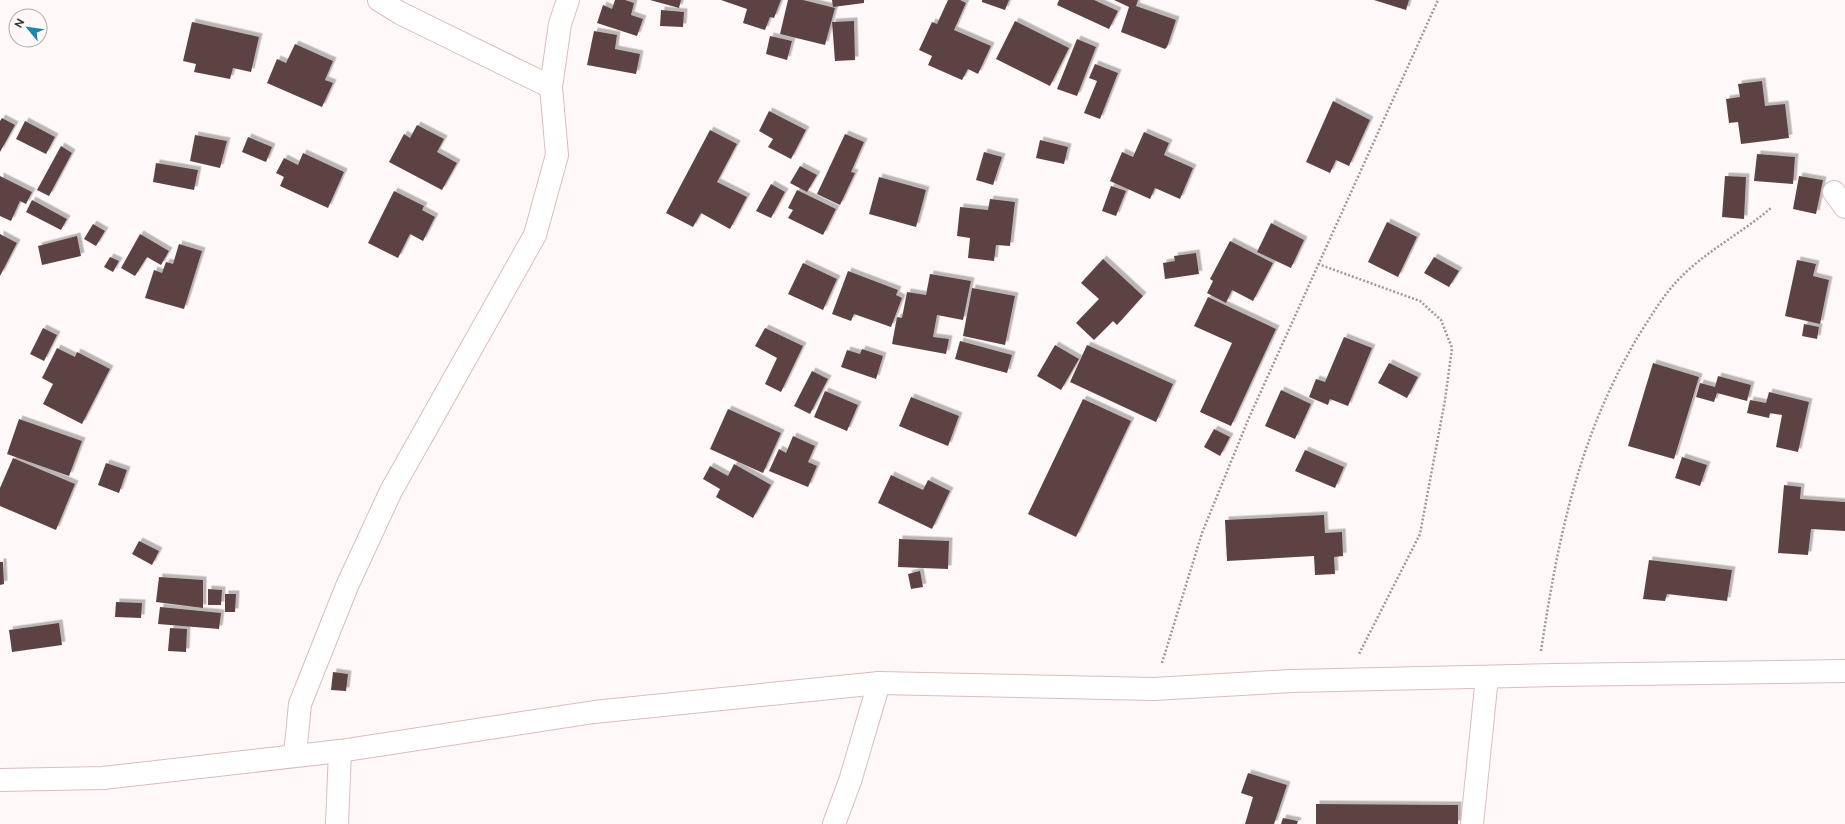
<svg xmlns="http://www.w3.org/2000/svg" width="1845" height="824" font-family="Raleway,sans-serif">
	<style>
		.building { fill: #5c4343; filter: url(#shadow) }
		.lines { fill: none; stroke-linecap: round; stroke-linejoin: round }
		.street-casing { stroke: #dbbdbd; stroke-width: 24 }
		.highway-casing { stroke: #dbbdbd; stroke-width: 24 }
		.path { stroke: #a19897; stroke-width: 2.5; stroke-dasharray: 2 2; stroke-linecap: butt }
		.street { stroke: #fff; stroke-width: 22 }
		.highway { stroke: #fff; stroke-width: 22 }
	</style>
	<defs>
		<filter id="shadow"><feDropShadow dx="3.5" dy="-3.5" stdDeviation="0" flood-color="#0004"/></filter>
	</defs>
	<rect width="100%" height="100%" fill="#fff8f8"/>
	<path class="building" d="M615 0H625L634 3 631 15 643 19 637 36 597 23 603 5 612 9Z
		M650 0H681L679 8Z
		M721 0H781L774 18 770 17 765 30 743 23 747 9Z
		M788 0H803L835 8 825 45 780 34Z
		M832 0H864V3L833 7Z
		M948 0H960L966 3 954 30 991 46 978 74 968 69 962 80 928 65 932 56 919 50 932 22 937 24Z
		M982 0H1009L1005 10 982 2Z
		M1059 0H1094L1118 11 1109 29 1057 5Z
		M1114 0H1138L1136 6 1176 20 1167 47 1165 49 1121 32 1129 7Z
		M1374 0H1409L1406 10Z
		M661 10 684 12 683 27 660 26Z
		M854 21 855 60 835 61 832 22Z
		M1015 21 1069 48 1050 86 996 59Z
		M192 22 259 37 251 72 233 68 230 79 194 72 196 64 183 61Z
		M594 31 617 35 615 49 640 54 636 74 587 65Z
		M770 36 792 41 787 60 766 54Z
		M1077 39 1096 47 1077 96 1057 89Z
		M295 44 333 61 325 80 333 83 322 107 267 83 277 59 286 63Z
		M1095 64 1118 73 1100 119 1084 113 1097 81 1089 78Z
		M1762 81 1765 106 1785 104 1789 138 1741 144 1738 122 1729 123 1726 99 1740 97 1738 84Z
		M1333 101 1370 120 1349 166 1336 160 1330 173 1306 162Z
		M769 111 806 130 791 159 768 147 773 139 759 131Z
		M2 118 15 125 0 152V121Z
		M25 121 55 137 46 154 16 139Z
		M417 125 444 139 437 152 457 163 442 190 389 162 404 134 410 138Z
		M710 130 737 144 717 182 747 197 730 229 701 213 693 227 666 213Z
		M1144 132 1169 143 1164 155 1193 168 1180 199 1155 188 1150 199 1110 181 1122 152 1133 157Z
		M845 134 864 142 851 172 855 173 840 205 817 194Z
		M195 135 227 141 220 168 190 161Z
		M248 137 272 147 266 162 242 152Z
		M1040 140 1068 147 1064 164 1036 158Z
		M61 146 72 153 49 196 37 190Z
		M984 152 1002 157 993 185 976 180Z
		M303 153 344 172 328 208 280 186 284 177 276 173 284 158 298 165Z
		M1757 154 1795 157 1793 184 1754 181Z
		M156 163 198 170 194 190 153 182Z
		M800 166 817 175 807 192 790 183Z
		M0 176 32 192 26 204 20 201 11 221 0 216Z
		M1725 176 1746 177 1744 219 1722 217Z
		M1799 176 1823 180 1816 214 1793 209Z
		M879 177 926 190 916 227 869 214Z
		M771 184 785 192 771 218 756 211Z
		M1111 186 1126 191 1116 216 1102 211Z
		M797 190 836 209 823 235 788 218 793 210 788 208Z
		M394 191 424 206 422 210 435 217 423 241 410 234 398 258 368 243Z
		M990 199 1015 202 1010 246 996 245 994 261 968 258 970 238 957 236 960 207 988 210Z
		M32 200 67 219 61 230 26 212Z
		M1387 222 1417 237 1398 277 1368 262Z
		M1271 223 1304 240 1291 268 1257 252Z
		M93 224 105 231 96 246 84 239Z
		M0 234 17 243 0 276Z
		M140 234 169 251 161 265 147 257 135 276 121 268Z
		M77 236 81 256 42 265 38 246Z
		M1230 241 1273 263 1253 301 1232 290 1226 303 1207 293 1213 281 1210 279Z
		M179 244 202 251 184 309 145 298 154 270 162 273 166 262 173 264Z
		M1196 253 1199 274 1165 279 1163 263 1175 261 1174 256Z
		M110 257 119 261 113 272 104 267Z
		M1434 257 1459 271 1449 287 1424 273Z
		M1103 259 1143 296 1117 325 1113 321 1094 340 1076 323 1099 299 1081 283Z
		M1797 260 1816 264 1813 276 1829 280 1820 324 1785 316Z
		M803 263 837 279 823 310 788 294Z
		M848 271 898 290 896 295 902 298 891 327 854 314 851 321 832 314Z
		M930 274 971 281 963 320 937 315 933 337 949 339 946 354 892 344 897 317 902 318 907 292 926 295Z
		M972 288 1015 296 1005 345 963 336Z
		M1208 297 1276 329 1231 426 1200 412 1232 343 1194 326Z
		M1804 324 1819 327 1817 339 1802 336Z
		M43 328 57 335 44 361 30 354Z
		M765 328 803 346 781 392 765 384 777 358 755 346Z
		M1344 337 1372 348 1348 406 1330 399 1328 405 1309 397 1316 379 1325 382Z
		M960 341 1012 355 1007 373 955 359Z
		M1055 345 1079 359 1061 390 1037 376Z
		M1087 345 1173 384 1156 422 1070 382Z
		M57 348 75 357 77 352 110 369 82 424 43 404 53 384 42 378Z
		M862 349 883 356 876 379 841 367 847 350 860 354Z
		M1389 363 1418 377 1407 398 1378 383Z
		M1653 363 1699 377 1674 459 1628 446Z
		M812 371 828 379 810 414 794 406Z
		M1718 376 1751 385 1747 401 1717 393 1714 402 1696 397 1700 383 1715 387Z
		M1281 390 1311 404 1295 439 1265 426Z
		M825 391 858 405 847 431 814 417Z
		M1769 392 1809 402 1798 452 1776 447 1782 415 1770 413 1769 418 1747 413 1750 400 1766 403Z
		M911 397 959 416 948 446 899 426Z
		M1083 399 1131 421 1076 537 1028 514Z
		M728 409 781 433 763 473 710 449Z
		M19 419 82 441 69 476 7 454Z
		M1214 429 1230 437 1220 456 1204 447Z
		M793 436 815 446 808 462 817 466 808 487 769 471 779 449 786 453Z
		M1305 450 1344 467 1335 488 1295 471Z
		M1682 457 1707 465 1700 486 1675 478Z
		M13 458 75 484 56 530 0 506V488Z
		M106 463 127 470 119 493 98 485Z
		M734 464 771 485 753 518 716 497 720 489 703 479 710 466 728 476Z
		M891 475 923 490 928 480 950 491 932 529 878 503Z
		M1784 485 1801 487 1800 499 1845 502V531L1811 529 1808 555 1778 553Z
		M1324 515 1325 533 1342 532 1343 556 1334 557 1335 574 1315 575 1314 556 1227 561 1225 520Z
		M899 539 949 541 948 569 898 567Z
		M139 541 159 551 152 565 132 554Z
		M1649 560 1732 570 1727 601 1667 594 1665 601 1643 599Z
		M0 562H3L4 584 0 585Z
		M920 571 923 587 911 589 908 574Z
		M159 577 203 580V608L156 602Z
		M208 589 222 590 221 605H208Z
		M225 594H236L235 612H225Z
		M116 602 142 603 141 618 115 617Z
		M160 607 221 613 219 629 158 624Z
		M59 623 62 645 12 652 9 630Z
		M170 628 187 629 186 652 168 651Z
		M333 672 348 674 346 691 331 690Z
		M1248 773 1287 785 1274 824H1245L1253 797 1241 793Z
		M1316 804 1458 805V824H1316Z
		M1283 818 1298 821 1297 824H1281Z"/>
	<g class="lines">
		<g class="street-casing">
			<path id="street" d="M551 87 560 24 568 0
				M1834 192 1845 207
				M295 755 300 704 347 586 391 491 535 235 557 155 551 87 400 13 379 0
				M337 824 340 751
				M834 824 850 781 879 683
				M1472 824 1487 677"/>
		</g>
		<g class="highway-casing">
			<path id="highway" d="M0 780 103 778 340 751 594 712 879 683 1154 689 1291 681 1554 675 1845 671"/>
		</g>
		<path class="path" d="M1318 264 1420 301 1441 320 1452 348 1445 400 1420 534 1359 654
			M1541 651C1558 538 1579 434 1639 335 1653 313 1665 292 1684 274 1710 249 1743 232 1771 208
			M1162 663 1202 533 1248 420 1438 0"/>
		<use href="#street" class="street"/>
		<use href="#highway" class="highway"/>
	</g>
	<g transform="translate(28 28) rotate(299)"><circle r="19" fill="#fff8f8" stroke="#b2aaa9"/>
	<path d="M0-3L7 15L0 10L-7 15Z" fill="#1b87ae"/>
	<text y="-6" font-size="11" font-weight="bold" text-anchor="middle" fill="#3f3433">N</text>
	</g>
</svg>
